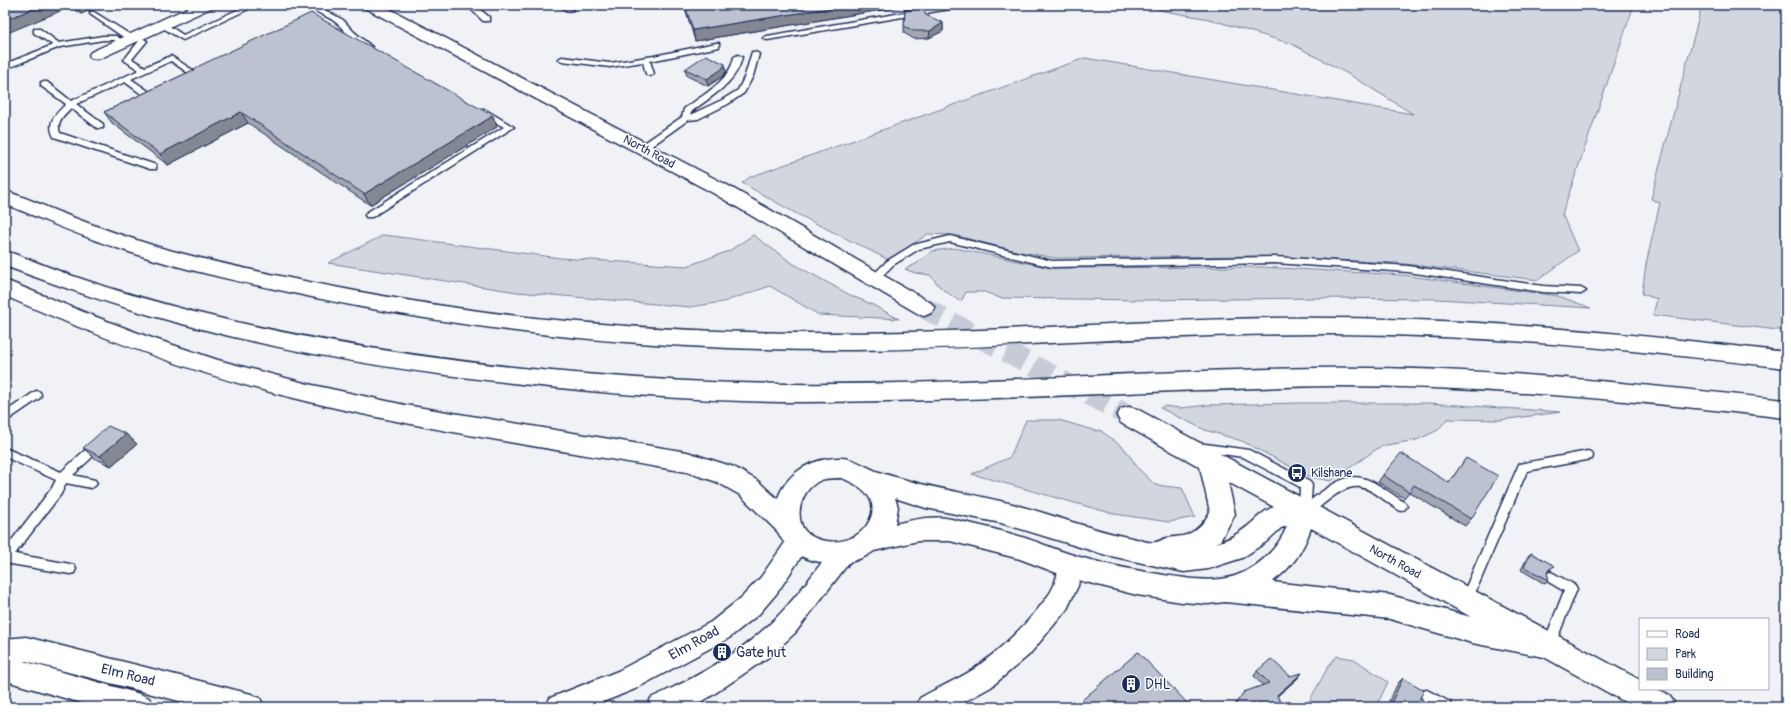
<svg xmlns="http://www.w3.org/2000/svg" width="1791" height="712" font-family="Pangolin,sans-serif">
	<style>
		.green { fill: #d2d6df; stroke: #76829e }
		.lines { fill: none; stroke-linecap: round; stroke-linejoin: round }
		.secondary-tunnel { stroke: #c6cbd7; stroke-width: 21; stroke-dasharray: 21 10; stroke-linecap: butt }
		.service-casing { stroke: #1b2f5e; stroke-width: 3 }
		.minor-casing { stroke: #1b2f5e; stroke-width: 3 }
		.secondary-casing { stroke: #1b2f5e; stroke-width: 3 }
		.trunk-casing { stroke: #1b2f5e; stroke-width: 3 }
		.service { fill: #fff; fill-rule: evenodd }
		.minor { fill: #fff; fill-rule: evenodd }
		.secondary { fill: #fff; fill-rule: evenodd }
		.trunk { fill: #fff; fill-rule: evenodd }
		.wall { fill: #a2a7b3; stroke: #1b2f5e }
		.shaded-wall { fill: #848892; stroke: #1b2f5e }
		.building { fill: #bcc2d0; stroke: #1b2f5e }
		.labels { text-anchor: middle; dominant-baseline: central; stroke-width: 3; stroke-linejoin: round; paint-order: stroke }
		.street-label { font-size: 12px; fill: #1b2f5e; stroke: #fff }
		.poi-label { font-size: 12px; fill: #1b2f5e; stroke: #fff; text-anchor: start }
		.near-street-label { font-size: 14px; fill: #1b2f5e; stroke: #fff }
		.near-poi-label { font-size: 14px; fill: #1b2f5e; stroke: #fff; text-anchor: start }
	</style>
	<rect width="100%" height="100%" fill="#f1f2f5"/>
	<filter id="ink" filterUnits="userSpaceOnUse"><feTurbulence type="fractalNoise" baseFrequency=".025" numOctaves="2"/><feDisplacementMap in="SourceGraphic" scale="8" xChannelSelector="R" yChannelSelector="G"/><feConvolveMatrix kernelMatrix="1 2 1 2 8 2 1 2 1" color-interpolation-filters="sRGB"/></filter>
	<g filter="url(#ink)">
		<path class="green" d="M1145 5H1634L1562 214 1578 251 1538 280 1397 263 1256 256 1055 258 1011 250 954 235 928 234 889 260 795 213 742 183 750 177 1085 58 1413 114 1350 75 1292 44 1209 19 1164 11Z
			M1702 5H1771L1786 12V331L1653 315 1657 299 1642 294 1646 264 1660 203 1651 199Z
			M384 235 560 258 687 266 729 251 753 235 792 263 850 295 871 304 899 319 819 315 770 286 723 302 690 307 517 292 328 263Z
			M955 248 1051 268 1261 267 1402 275 1558 296 1591 308 1437 299 1316 298 1144 300 1000 298 985 292H966L962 300 959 301 940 287 930 275 915 273 905 269 916 264 932 251Z
			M1299 403H1428L1561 412 1501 420 1447 419 1438 430 1417 440 1381 446 1331 481 1310 477 1242 441 1205 430 1160 408 1164 406 1180 408 1208 405Z
			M1026 420H1059L1096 431 1100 430 1125 449 1138 468 1155 485 1182 488 1195 517 1169 522 1114 514 972 474 1010 457Z
			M1337 656 1354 659 1388 682 1376 707H1306L1329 665Z"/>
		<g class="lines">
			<path class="secondary-tunnel" d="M924 308 1129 416"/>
			<g class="service-casing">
				<path id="service" d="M248 5H257L183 40 158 25 165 23 183 35Z
					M308 5H316L343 20 354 32 372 47 371 49C361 50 346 32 339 25 330 16 316 14 308 5Z
					M470 5H476L477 7 489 17V21H483L471 9Z
					M560 5H567L573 10 567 11Z
					M949 5H964L961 7 767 40 763 38 767 36Z
					M90 12H94L134 37 137 35 147 41 132 59 145 67 171 56 205 78 201 80H198L171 61 131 79 157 97V101H151L125 82 76 104 103 124V128H97L71 108C63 116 56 122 60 133L156 165V169H150L54 137C46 122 56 114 66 104L41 86V82H47L71 101 139 70 124 60 139 41 135 39 129 41 90 14Z
					M34 29H40L59 43 103 36H116L127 43 123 45 114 40H103L60 47 5 69V64L53 45 34 33Z
					M716 43H719V47L650 61 654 74 650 76 646 74 643 62 610 67 562 61 558 59 562 57 610 63 654 56Z
					M752 52H755L759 54 753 76 744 93 728 104 698 119 688 120 646 150H640V146L682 117 684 109C703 95 730 81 734 57L738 55 742 57C737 83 710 97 691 112L690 115 722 100 738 90 745 76Z
					M478 109H484L514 127 372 217H366L365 215 366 213 504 127 478 113Z
					M950 236 1052 261 1275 257 1408 266 1543 286 1581 288 1586 291 1581 294 1543 292 1408 272 1275 263 1052 267 950 242 919 249 893 265 877 281H871L869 279 887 261 913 245Z
					M36 391 40 392 41 395 40 398 5 422V412Z
					M98 441 102 442 103 445 102 448 73 475 95 480 97 483 95 486 91 488 66 483 61 494 15 554 70 564 74 565 76 569 74 573 70 574 5 563V549L52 488 56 480 5 457V448L61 472 94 442Z
					M1198 443 1249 450 1310 482 1312 485 1311 500C1355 465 1363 474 1405 503L1407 506 1405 509 1401 511 1397 509C1368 489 1360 475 1327 501 1320 506 1313 514 1305 517L1301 515 1299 512 1300 487 1243 457 1194 450 1193 447 1194 444Z
					M1588 451 1592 453 1593 456 1592 459 1527 471 1470 605 1466 607 1462 605 1460 601 1519 464Z
					M1551 572 1575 585 1577 589 1553 649 1549 651 1545 649 1543 645 1564 591 1547 581 1545 577 1547 573Z
					M1427 690 1450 702 1452 707C1440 707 1426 709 1421 696L1422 691Z"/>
			</g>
			<g class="minor-casing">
				<path id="minor" d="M194 5H213L211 8 101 58 96 59 91 58 89 55 91 52Z
					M799 531 807 534 811 541 807 548 777 593 759 614 729 638 635 689 591 707H546L550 698 618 671 711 622 741 598 761 577 791 534Z
					M843 543 851 546 855 553 851 560 795 633 770 656 708 698 689 707H647L651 698C696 678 742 653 777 617 798 596 816 569 835 546Z
					M1070 555 1078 558 1082 566 1078 586 1074 594 1067 609 1029 655 991 687 955 707H916L920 698C937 688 957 680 974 669 1001 649 1031 621 1050 593 1057 583 1057 570 1062 558Z
					M26 637 251 694 260 698 264 707H202L26 661H23L140 694 149 698 153 707H95L13 683 5 680V639Z"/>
			</g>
			<g class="secondary-casing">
				<path id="secondary" d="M362 5H382L727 185 931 303 935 308 931 313 924 316 917 313 713 193 365 8Z
					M1129 407 1137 409 1640 680V689C1658 689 1669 689 1676 707H1634L1544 657 1472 643 1390 619 1225 602 1208 604 1182 602 1137 595 1070 578 1020 559 950 541H918L874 551C860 561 843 565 827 563 747 556 765 456 842 458 853 458 866 467 876 471 885 474 894 477 903 479 935 489 968 493 1000 501 1044 511 1087 529 1132 538 1138 539 1149 544 1156 542 1158 542 1161 540 1164 539 1170 537 1177 537 1183 536 1195 533 1204 523 1210 512L1200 467 1121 423 1117 416 1121 409ZM842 478C853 483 863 487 869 497 879 512 866 532 851 538 836 545 806 542 801 523 796 507 805 487 821 480 828 478 836 478 842 478ZM1228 482 1274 507C1262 511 1257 519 1248 526 1238 534 1228 540 1216 543L1220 541 1235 514ZM895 498 926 508 1001 523 1106 555 1184 572 1208 569 1242 558 1266 542 1281 528 1287 526C1278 550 1253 573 1227 578 1207 582 1185 578 1164 575 1133 570 1101 564 1070 554 1054 549 1038 542 1022 537 999 530 974 524 951 519 932 515 913 520 895 524L898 507ZM1311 528 1471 617 1390 595 1272 582C1292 568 1303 551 1311 528Z"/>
			</g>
			<g class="trunk-casing">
				<path id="trunk" d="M5 191C25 197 44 206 64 214 95 226 126 237 158 247 204 260 251 270 299 280 387 298 477 313 567 321 681 332 796 335 910 332 1031 330 1151 320 1272 318 1444 316 1615 331 1786 352V368C1636 350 1486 335 1335 334 1175 333 1016 348 856 350 672 351 488 335 307 296 245 283 183 270 123 250 83 237 44 220 5 204Z
					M5 251C28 258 50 268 73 276 113 290 153 301 194 312 354 352 521 372 686 381 896 392 1107 371 1318 368 1474 366 1630 383 1786 400V418C1636 401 1486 386 1336 386 1290 386 1245 389 1200 390 1068 395 935 402 803 402 718 402 634 396 550 387 430 375 310 358 194 327 130 311 67 289 5 266Z
					M5 280 86 313 146 336 218 360 308 384 405 405 687 452 734 467 758 481 797 517 801 525 797 533 788 536 779 533 740 495 717 482 687 472C561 450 434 432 310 402 205 378 103 339 5 296Z"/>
			</g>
			<use href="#service" class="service"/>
			<use href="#minor" class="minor"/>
			<use href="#secondary" class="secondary"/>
			<use href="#trunk" class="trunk"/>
		</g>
		<path class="wall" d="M5 5H101L81 14 70 7Z
			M684 5H918V9L926 15 943 23V31L929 38 914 39 904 33 905 6 695 41Z
			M685 69 726 72 723 76 708 86 687 76Z
			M191 71 493 116 497 127 370 205 248 123 168 165 112 123 104 112Z
			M126 434 137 444 111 466 94 458 83 448Z
			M1466 458 1471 519 1465 526 1409 492 1404 498 1378 482 1383 475 1449 483Z
			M1531 553 1552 570 1548 571 1547 573 1549 580 1545 584 1521 570 1528 556Z
			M1257 671 1298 678 1277 696 1282 707H1234L1244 692 1263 686 1254 676Z
			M1403 678 1419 700 1422 707H1386L1398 683Z"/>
		<path class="shaded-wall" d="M42 5H69L70 7 5 34V20Z
			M75 5H101L81 14Z
			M849 5H918V9L905 11V6L695 41 693 30Z
			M943 23V31L929 38 930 31Z
			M725 64 726 72 723 76 708 86 707 79Z
			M241 112 248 123 168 165 160 154Z
			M493 116 497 127 370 205 364 194Z
			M126 434 137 444 111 466 100 456Z
			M1302 673 1298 678 1273 700 1277 695Z"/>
		<path class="building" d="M5 5H42L5 20Z
			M685 5H849L693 30Z
			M922 8 926 15 943 23 930 31H914L904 26 905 11Z
			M311 13 493 116 364 194 241 112 160 154 104 112 191 71 195 70 199 66Z
			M706 55 725 64 722 69 707 79 685 69Z
			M108 426 126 434 100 456 83 448Z
			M1401 453 1449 483 1466 458 1498 476 1471 519 1414 485 1409 492 1383 475Z
			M1531 553 1555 566 1549 569 1547 573 1549 580 1524 567Z
			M1138 652 1191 707H1074Z
			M1271 659 1290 676 1302 673 1277 695 1282 707H1237L1236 703 1244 692 1269 683 1257 671Z
			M1403 678 1424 690 1419 700 1424 703 1422 707H1389Z"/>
	</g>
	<defs>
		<g id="bus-disc" transform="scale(1)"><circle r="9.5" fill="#1b2f5e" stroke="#fff"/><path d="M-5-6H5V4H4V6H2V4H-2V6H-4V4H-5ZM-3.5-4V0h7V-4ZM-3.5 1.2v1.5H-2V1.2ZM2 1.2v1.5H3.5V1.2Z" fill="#fff"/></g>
		<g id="building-disc" transform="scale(1)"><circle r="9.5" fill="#1b2f5e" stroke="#fff"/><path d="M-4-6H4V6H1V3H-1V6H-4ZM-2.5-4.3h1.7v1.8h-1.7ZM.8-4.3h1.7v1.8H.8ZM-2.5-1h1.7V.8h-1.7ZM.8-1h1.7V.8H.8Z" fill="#fff"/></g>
	</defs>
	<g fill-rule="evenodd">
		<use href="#bus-disc" x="1297" y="473"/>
		<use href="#building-disc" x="722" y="652"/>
		<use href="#building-disc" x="1131" y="684"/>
	</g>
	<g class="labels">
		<g class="street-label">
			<text transform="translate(649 152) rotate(28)">North Road</text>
			<text transform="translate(1395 562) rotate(29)">North Road</text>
		</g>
		<g class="poi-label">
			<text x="1311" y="473">Kilshane</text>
		</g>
		<g class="near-street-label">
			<text transform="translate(694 643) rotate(-29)">Elm Road</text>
			<text transform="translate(128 675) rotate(14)">Elm Road</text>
		</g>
		<g class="near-poi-label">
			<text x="736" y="652">Gate hut</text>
			<text x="1145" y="684">DHL</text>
		</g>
	</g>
	<rect width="1791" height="712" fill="none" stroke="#fff" stroke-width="20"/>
	<rect x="10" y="10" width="1771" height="692" fill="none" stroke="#1b2f5e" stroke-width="1.5" filter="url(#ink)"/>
	<rect x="1639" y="618" width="130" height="72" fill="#ffffff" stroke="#a4acbf"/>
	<rect x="1647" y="631" width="20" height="6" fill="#ffffff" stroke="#a4acbf"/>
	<text x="1675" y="638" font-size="12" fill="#1b2f5e">Road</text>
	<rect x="1647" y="648" width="20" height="12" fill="#d2d6df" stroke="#a4acbf"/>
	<text x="1675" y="658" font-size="12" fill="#1b2f5e">Park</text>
	<rect x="1647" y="668" width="20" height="12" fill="#bcc2d0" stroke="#a4acbf"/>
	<text x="1675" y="678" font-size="12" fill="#1b2f5e">Building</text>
</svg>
